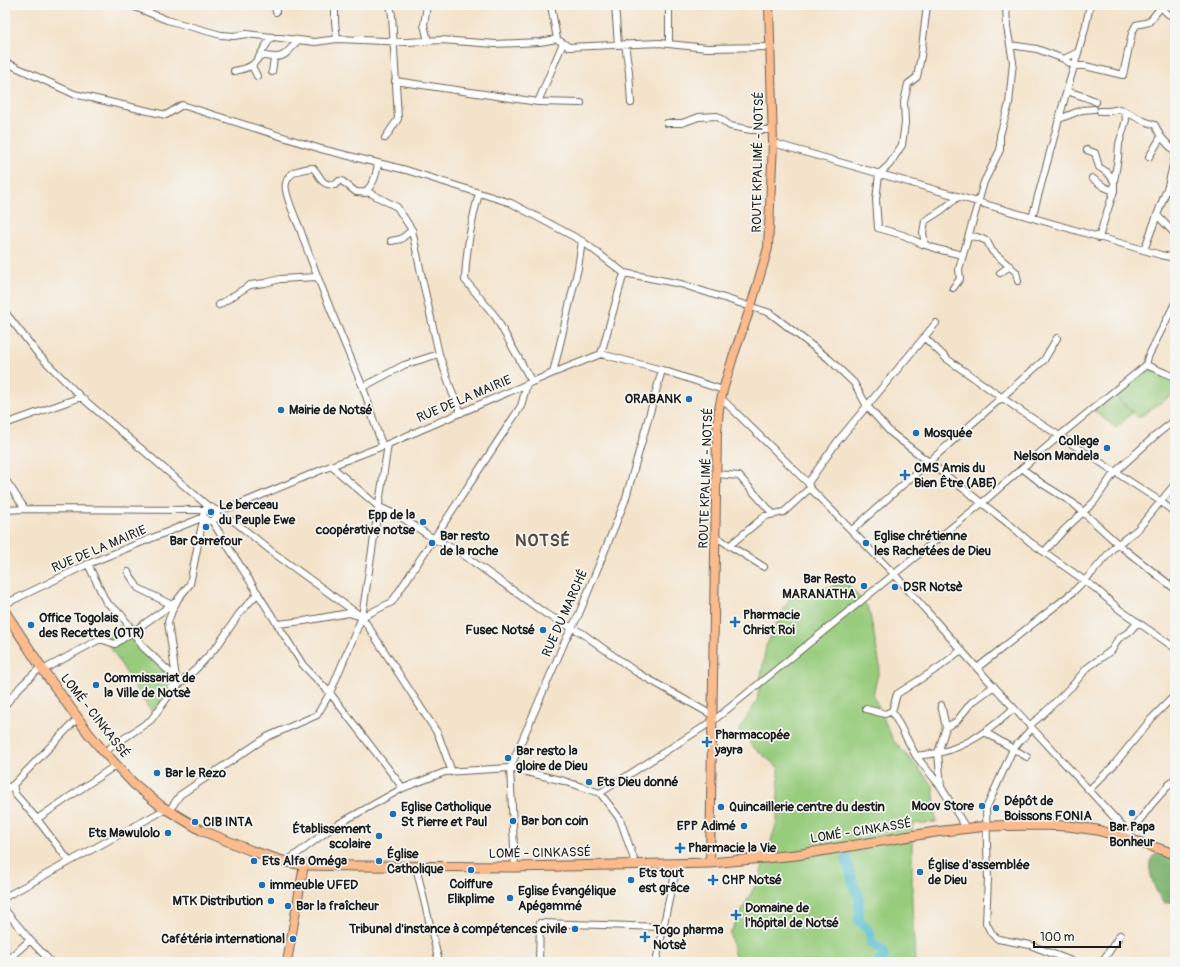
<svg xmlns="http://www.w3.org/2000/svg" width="1180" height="967" font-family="Pangolin,sans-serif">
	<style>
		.green { fill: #98cc7d; stroke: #5a744c }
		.forest { fill: #7ab06c; stroke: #4b6644 }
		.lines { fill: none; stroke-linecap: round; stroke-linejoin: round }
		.river { stroke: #52bccf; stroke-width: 10 }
		.minor-casing { stroke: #686259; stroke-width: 8 }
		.major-casing { stroke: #686259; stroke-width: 10 }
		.highway-casing { stroke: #686259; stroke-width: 11 }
		.minor { stroke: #fff; stroke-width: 6 }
		.major { stroke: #fbbb8d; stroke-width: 8 }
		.highway { stroke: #fbbb8d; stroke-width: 9 }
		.poi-dot { fill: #1f6fb2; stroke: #f6f6f2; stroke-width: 1.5 }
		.labels { text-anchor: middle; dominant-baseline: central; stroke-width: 3.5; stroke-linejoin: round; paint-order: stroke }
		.street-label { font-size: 13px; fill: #1c1c1c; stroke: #f6f6f2 }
		.poi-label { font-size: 13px; font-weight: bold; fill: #1c1c1c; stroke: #f6f6f2; text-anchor: start }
		.district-label { font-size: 17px; font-weight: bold; letter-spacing: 1px; fill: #5a4a42; stroke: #f6f6f2 }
	</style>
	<rect width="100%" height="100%" fill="#f6f6f2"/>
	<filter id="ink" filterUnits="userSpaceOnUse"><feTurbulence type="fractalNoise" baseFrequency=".025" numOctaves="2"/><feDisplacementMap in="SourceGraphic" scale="8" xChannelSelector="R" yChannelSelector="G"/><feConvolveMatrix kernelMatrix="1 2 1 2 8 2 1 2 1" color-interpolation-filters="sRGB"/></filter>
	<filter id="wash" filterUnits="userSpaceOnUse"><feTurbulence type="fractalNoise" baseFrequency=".012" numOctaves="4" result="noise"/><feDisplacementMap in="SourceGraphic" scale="16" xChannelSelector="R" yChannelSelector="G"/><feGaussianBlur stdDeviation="0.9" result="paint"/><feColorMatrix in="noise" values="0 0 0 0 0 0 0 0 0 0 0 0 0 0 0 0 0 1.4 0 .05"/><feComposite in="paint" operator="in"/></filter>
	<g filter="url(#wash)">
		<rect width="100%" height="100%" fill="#f4e3cb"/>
		<path class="green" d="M1145 371 1155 372 1175 382V393L1138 418 1114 393Z
			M1113 394 1132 413 1116 428 1093 410Z
			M846 582 869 609 880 666 873 695 893 740 933 785 936 822 912 824V902L915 962H736L730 934 759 878 777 822 779 768 752 746 739 730 757 701 766 646 789 599Z
			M127 621 143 647 175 678 168 694 152 712 145 703 104 637Z"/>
		<path class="forest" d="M1155 854 1175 858V902L1164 903C1157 896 1148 873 1150 863 1151 860 1154 857 1155 854Z"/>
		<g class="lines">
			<path class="river" d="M846 856 854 887 859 896V921L870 932 871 943 882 950 884 957 879 962"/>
		</g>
	</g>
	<g filter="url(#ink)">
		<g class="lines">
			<g class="minor-casing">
				<path id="minor" d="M135 5V7L167 20 221 35 234 36 246 34 315 42 337 39 408 42 441 40 495 44 540 42 557 39 569 47 659 43 707 48 770 47
					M275 5 276 12
					M335 5V22L337 39
					M427 5 424 25 428 41
					M551 5 557 39
					M615 5 618 45
					M927 5 921 56 917 77 908 84 904 102 905 123 902 145 889 165 879 174 876 200 878 228 903 235 922 244 941 250 963 255
					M1161 5V7L1168 14 1175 17
					M625 44 629 72 631 103
					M669 44V5
					M1010 45 1037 49 1064 59 1078 52
					M260 55C283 60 284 57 298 40
					M1064 59 1074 66H1085L1123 75 1132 33 1136 25 1149 22 1161 7
					M5 62 74 94 166 115 182 105 321 149 406 170 511 203 582 241 624 273 681 284 770 313 829 359 854 383 867 406 890 432 1009 524 1030 542 1095 588 1120 610 1175 648
					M252 66 257 76
					M234 71C250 68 255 66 263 50 266 46 268 41 272 37
					M272 72 274 58
					M395 81 538 102 563 43
					M1067 91C1072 93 1093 99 1096 102
					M538 102 581 103
					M1100 111H1109L1120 109 1144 121 1155 125 1161 137 1175 152
					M1059 119 1082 110 1094 109
					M667 123H682L699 117 717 116 730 126 751 130H773
					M385 138 398 119 392 15 390 5
					M773 143 1161 255 1175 258
					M1087 150 1095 153 1099 167 1108 173 1114 181
					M1149 157 1161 137
					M1092 178 1104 187 1114 191
					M364 193C374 184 376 176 378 163
					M479 193C471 223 466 249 465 280L495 316 532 382
					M1157 215 1175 234
					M1032 218 1065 97 1085 29 1090 5
					M969 236 977 237 987 241 992 251 1016 272 1018 281
					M1099 238 1103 224 1114 191V181L1118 158 1119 144 1126 120 1125 112
					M391 241 401 239 412 230
					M925 245 923 233 925 221 942 210 958 197
					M1144 250 1168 186 1175 157
					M1000 273 1010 266
					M953 288 960 279 959 269 984 182 1000 150V135L1009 104 1013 62 1007 27 1006 5
					M219 305 250 285 265 283 280 279 317 277
					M5 312 38 354 81 397 209 507
					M924 337 947 359 1021 411 1160 501 1175 513
					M601 354 624 273
					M1146 365 1175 377
					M553 373 578 268 582 241
					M363 387 404 365 439 354
					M721 398 808 483 810 488 894 574 977 668 1122 826 1126 836
					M5 424 81 397
					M383 446C374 426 370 405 362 385 340 333 318 282 300 229 296 219 283 191 286 183 289 171 302 169 313 168 323 178 318 184 335 185L339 181H342L356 192 370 193 397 207 412 230 422 278 439 354 452 392 461 413
					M331 466 379 507 401 517 434 539 458 551 546 614 582 633 636 672 712 715
					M1022 468 1041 483 1073 503 1119 545 1175 589
					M717 474 739 476 773 514
					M5 479 25 509
					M808 483 837 442 936 323
					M5 510 25 509 205 510 211 507 217 511 216 518 212 521H207L203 515 205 510
					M217 511 235 506 331 466 388 444 553 373 601 354 662 370 723 390
					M217 516 235 522 275 554 362 617 438 734 452 772
					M212 521 303 665 330 693 403 788
					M852 530 1044 360 1057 338
					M716 537 764 567
					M729 546 765 516 784 512 810 488
					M1044 552 1064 530 1094 502 1114 473 1155 436 1175 420
					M88 564 106 602 121 614 143 647 176 678
					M128 572 138 588 172 605
					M5 604 88 564 204 517
					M277 624 304 621 349 613 362 617 392 602 521 406 527 384
					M977 668 1072 593 1092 573 1114 547 1138 529 1175 484
					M43 670 100 639 115 644 174 603
					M170 692 176 678 168 622 172 611 178 599 190 584 201 529 204 518
					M5 705 21 686 41 667
					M866 709 885 714 892 711 897 694 941 666 961 650
					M892 711 916 756 941 787 966 828
					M1030 725 1041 716 1072 686 1087 668 1112 650 1118 639 1130 631 1138 622
					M946 727 956 722 971 703 994 686
					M1032 728 1013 749 986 809 988 879 986 923 992 934 998 939 1030 945 1074 962
					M985 732 1027 757
					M104 752 151 720 173 690 197 668 218 645 239 614 258 593
					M916 756C927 754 939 754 949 750 974 742 995 726 1014 708
					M13 785 15 794 37 819 69 861
					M5 786 9 788 13 785 78 718
					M941 787 938 753 946 727 941 705
					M1089 790 1113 766 1152 718 1175 695
					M600 793 713 721 982 503 1058 437 1146 365 1148 357 1175 303
					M169 811 180 795 267 737 317 715 330 693 362 617 388 444
					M37 819 116 765
					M1126 838 1152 804 1175 778
					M286 862 333 827 403 788 445 772 510 768 564 781 600 793 620 819 636 865
					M416 867 439 962
					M515 867 510 768 565 641 579 614 625 501 662 370
					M5 897 166 809
					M5 910 30 940 51 962
					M5 962 30 940
					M539 962 540 923 663 927
					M656 962 670 895 678 864
					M1102 962 1120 935"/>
			</g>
			<g class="major-casing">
				<path id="major" d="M710 863 717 433 719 409 723 390 733 357 751 306 768 248 773 143 769 5
					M287 962 304 865"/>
			</g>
			<g class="highway-casing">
				<path id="highway" d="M5 612 43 670 89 734 104 752 134 784 161 806 201 830 252 851 286 862 304 865 359 866 515 867 710 863 796 855 935 832 987 826 1042 825 1068 826 1097 830 1126 838 1175 854"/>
			</g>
			<use href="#minor" class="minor"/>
			<use href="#major" class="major"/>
			<use href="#highway" class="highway"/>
		</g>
	</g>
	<g class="poi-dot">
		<circle cx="689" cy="399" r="4"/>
		<circle cx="281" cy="410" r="4"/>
		<circle cx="916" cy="433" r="4"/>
		<circle cx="1107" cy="448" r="4"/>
		<path d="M903 469h4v4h4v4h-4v4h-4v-4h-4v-4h4z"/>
		<circle cx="211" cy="512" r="4"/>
		<circle cx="423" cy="522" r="4"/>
		<circle cx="206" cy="527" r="4"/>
		<circle cx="432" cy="543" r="4"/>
		<circle cx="866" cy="543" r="4"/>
		<circle cx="864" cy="586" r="4"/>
		<circle cx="895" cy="587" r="4"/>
		<path d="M733 616h4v4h4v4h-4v4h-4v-4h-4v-4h4z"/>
		<circle cx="31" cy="625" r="4"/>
		<circle cx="543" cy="630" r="4"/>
		<circle cx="96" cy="685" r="4"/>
		<path d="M705 736h4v4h4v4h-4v4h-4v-4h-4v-4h4z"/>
		<circle cx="508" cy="758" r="4"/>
		<circle cx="157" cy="773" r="4"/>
		<circle cx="589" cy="782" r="4"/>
		<circle cx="982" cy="806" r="4"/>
		<circle cx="721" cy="807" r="4"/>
		<circle cx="996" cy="808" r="4"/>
		<circle cx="1132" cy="813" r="4"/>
		<circle cx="393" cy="814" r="4"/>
		<circle cx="513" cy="821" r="4"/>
		<circle cx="195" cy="822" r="4"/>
		<circle cx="744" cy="826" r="4"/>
		<circle cx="168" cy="833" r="4"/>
		<circle cx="379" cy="836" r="4"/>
		<path d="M678 842h4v4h4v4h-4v4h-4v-4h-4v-4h4z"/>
		<circle cx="254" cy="861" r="4"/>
		<circle cx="379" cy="861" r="4"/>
		<circle cx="471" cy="870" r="4"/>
		<circle cx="920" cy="872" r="4"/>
		<circle cx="631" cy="880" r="4"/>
		<path d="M711 874h4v4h4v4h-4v4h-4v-4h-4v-4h4z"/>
		<circle cx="262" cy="885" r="4"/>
		<circle cx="510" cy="898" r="4"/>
		<circle cx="271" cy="901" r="4"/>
		<circle cx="288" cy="906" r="4"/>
		<path d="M734 909h4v4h4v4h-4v4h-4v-4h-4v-4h4z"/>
		<circle cx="575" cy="929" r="4"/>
		<path d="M643 931h4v4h4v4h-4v4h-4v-4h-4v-4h4z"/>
		<circle cx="293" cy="939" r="4"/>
	</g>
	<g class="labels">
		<g class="street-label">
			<text transform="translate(758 162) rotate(-89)">ROUTE KPALIMÉ - NOTSÉ</text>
			<text transform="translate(464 399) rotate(-23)">RUE DE LA MAIRIE</text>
			<text transform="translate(706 478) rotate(-88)">ROUTE KPALIMÉ - NOTSÉ</text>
			<text transform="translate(99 549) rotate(-23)">RUE DE LA MAIRIE</text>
			<text transform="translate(565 613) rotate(-66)">RUE DU MARCHÉ</text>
			<text transform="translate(95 716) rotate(52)">LOMÉ - CINKASSÉ</text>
			<text transform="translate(861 831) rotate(-9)">LOMÉ - CINKASSÉ</text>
			<text transform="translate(540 853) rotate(-1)">LOMÉ - CINKASSÉ</text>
		</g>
		<g class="poi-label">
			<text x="681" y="399" text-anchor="end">ORABANK</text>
			<text x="289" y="410">Mairie de Notsé</text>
			<text x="924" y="433">Mosquée</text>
			<text x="1099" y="441" text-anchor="end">College<tspan x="1099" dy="15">Nelson Mandela</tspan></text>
			<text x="914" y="468">CMS Amis du<tspan x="914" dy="15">Bien Être (ABE)</tspan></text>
			<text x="219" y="505">Le berceau<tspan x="219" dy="15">du Peuple Ewe</tspan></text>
			<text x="415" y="515" text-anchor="end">Epp de la<tspan x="415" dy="15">coopérative notse</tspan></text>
			<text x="440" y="536">Bar resto<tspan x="440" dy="15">de la roche</tspan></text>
			<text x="874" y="536">Eglise chrétienne<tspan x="874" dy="15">les Rachetées de Dieu</tspan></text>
			<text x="206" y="541" text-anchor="middle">Bar Carrefour</text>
			<text x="856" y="579" text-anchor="end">Bar Resto<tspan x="856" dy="15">MARANATHA</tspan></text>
			<text x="903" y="587">DSR Notsè</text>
			<text x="743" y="615">Pharmacie<tspan x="743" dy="15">Christ Roi</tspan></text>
			<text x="39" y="618">Office Togolais<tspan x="39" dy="15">des Recettes (OTR)</tspan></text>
			<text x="535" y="630" text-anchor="end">Fusec Notsé</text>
			<text x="104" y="678">Commissariat de<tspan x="104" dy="15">la Ville de Notsè</tspan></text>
			<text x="715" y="735">Pharmacopée<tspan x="715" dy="15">yayra</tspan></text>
			<text x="516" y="751">Bar resto la<tspan x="516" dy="15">gloire de Dieu</tspan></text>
			<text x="165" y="773">Bar le Rezo</text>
			<text x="597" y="782">Ets Dieu donné</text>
			<text x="1004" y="801">Dépôt de<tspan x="1004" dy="15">Boissons FONIA</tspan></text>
			<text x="974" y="806" text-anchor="end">Moov Store</text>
			<text x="401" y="807">Eglise Catholique<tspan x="401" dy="15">St Pierre et Paul</tspan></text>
			<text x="729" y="807">Quincaillerie centre du destin</text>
			<text x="521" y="821">Bar bon coin</text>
			<text x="203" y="822">CIB INTA</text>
			<text x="736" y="826" text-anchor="end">EPP Adimé</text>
			<text x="1132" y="827" text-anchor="middle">Bar Papa<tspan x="1132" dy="15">Bonheur</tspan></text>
			<text x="371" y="829" text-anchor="end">Établissement<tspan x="371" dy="15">scolaire</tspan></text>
			<text x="160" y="833" text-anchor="end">Ets Mawulolo</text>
			<text x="688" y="848">Pharmacie la Vie</text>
			<text x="387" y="854">Église<tspan x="387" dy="15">Catholique</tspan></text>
			<text x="262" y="861">Ets Alfa Oméga</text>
			<text x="928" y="865">Église d'assemblée<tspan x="928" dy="15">de Dieu</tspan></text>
			<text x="639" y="873">Ets tout<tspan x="639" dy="15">est grâce</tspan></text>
			<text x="722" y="880">CHP Notsé</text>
			<text x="471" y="884" text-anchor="middle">Coiffure<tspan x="471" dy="15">Elikplime</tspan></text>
			<text x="270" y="885">immeuble UFED</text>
			<text x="518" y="891">Eglise Évangélique<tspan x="518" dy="15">Apégammé</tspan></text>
			<text x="263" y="901" text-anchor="end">MTK Distribution</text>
			<text x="296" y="906">Bar la fraîcheur</text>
			<text x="745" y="908">Domaine de<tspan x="745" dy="15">l'hôpital de Notsé</tspan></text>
			<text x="567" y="929" text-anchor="end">Tribunal d'instance à compétences civile</text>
			<text x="653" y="930">Togo pharma<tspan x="653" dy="15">Notsè</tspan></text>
			<text x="285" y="939" text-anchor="end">Cafétéria international</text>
		</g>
		<g class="district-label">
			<text x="543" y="540">NOTSÉ</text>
		</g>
	</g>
	<rect width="1180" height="967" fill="none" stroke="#f6f6f2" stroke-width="20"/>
	<path d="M1034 941v6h86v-6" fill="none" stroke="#1c1c1c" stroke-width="2"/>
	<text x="1040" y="941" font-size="12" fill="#1c1c1c" stroke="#f6f6f2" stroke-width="3" paint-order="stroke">100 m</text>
</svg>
